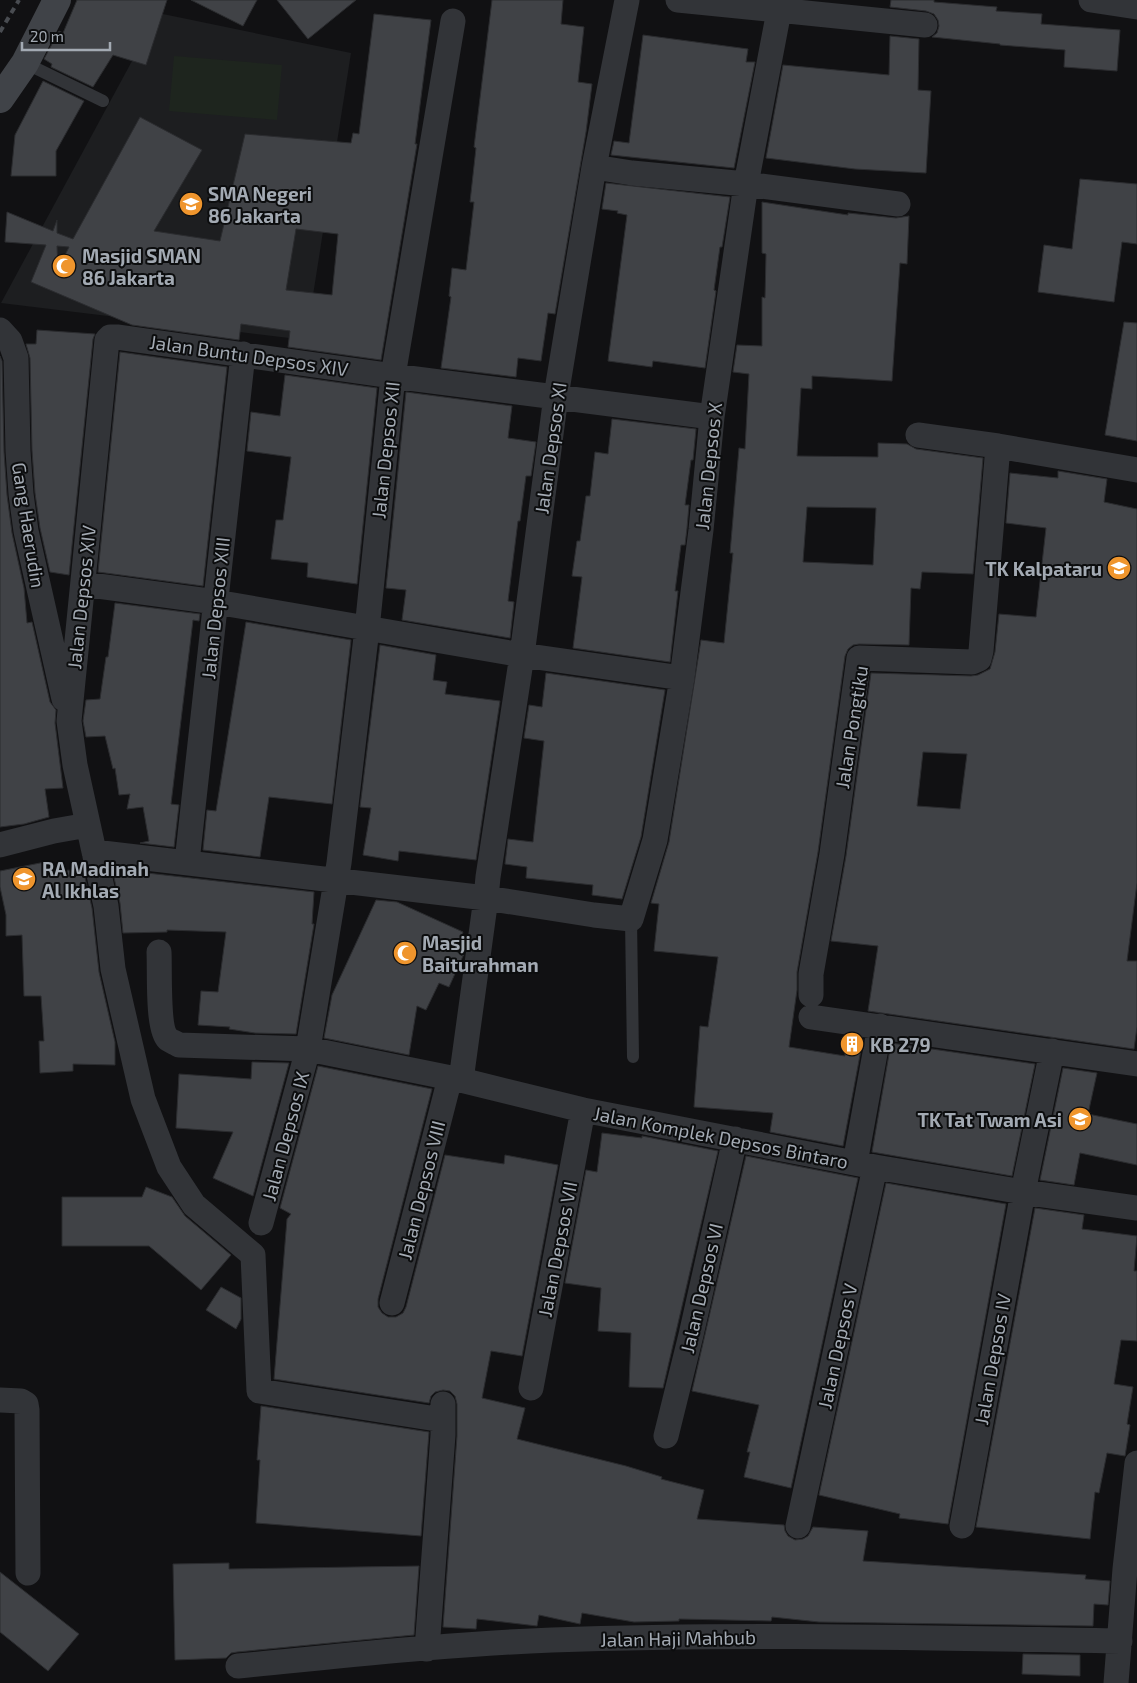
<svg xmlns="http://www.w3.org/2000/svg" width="1137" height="1683" font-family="'Exo 2',sans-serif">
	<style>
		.built { fill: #1d1e20 }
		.green { fill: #1e251e }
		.building { fill: #404246; stroke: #2b2c2f; fill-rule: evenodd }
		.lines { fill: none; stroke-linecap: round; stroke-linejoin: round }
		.lane { stroke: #323438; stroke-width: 12 }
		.street { stroke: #323438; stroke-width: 25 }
		.secondary { stroke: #404348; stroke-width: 28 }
		.rail { stroke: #494c51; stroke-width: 4; stroke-dasharray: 6 5; stroke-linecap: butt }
		.labels { text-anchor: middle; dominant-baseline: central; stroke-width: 4; stroke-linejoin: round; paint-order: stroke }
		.poi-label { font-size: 19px; font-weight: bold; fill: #a3aab3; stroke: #0c0d0e; text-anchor: start }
		.street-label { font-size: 19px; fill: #a3aab3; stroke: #0c0d0e }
	</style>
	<rect width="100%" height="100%" fill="#111113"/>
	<path class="built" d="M158 13 351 53 306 340 1 303Z"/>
	<path class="green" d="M174 56 282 65 277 120 169 111Z"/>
	<path class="building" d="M77 0H167L146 65 113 55 93 87 51 67 52 64 44 59 59 31 63 33Z
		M191 0H257L243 26Z
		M277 0H356L308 39Z
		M492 0H563L561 24 584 27 578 82 592 84 586 132 555 314 548 313 541 361 518 358 516 377 441 368 451 297 449 296 452 268 466 270 474 202H470L476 148 474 147Z
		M891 0H934V2L997 7 996 11 1042 14 1041 24 1120 30 1117 71 1064 67 1065 50 1000 45V44L932 37 937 33 939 26 938 20 934 14 926 11 890 7Z
		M374 14 431 20 415 144H417L381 360 288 347 290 331 241 324 239 340 132 325 31 282 46 245 5 242 7 212 53 231 57 220V233L73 239 140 117 202 150 154 231 220 241 245 134 351 143 353 133 359 134ZM296 229 338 234 332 295 286 290ZM57 246 69 247 58 269Z
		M643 35 748 49 746 62H755L734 168 611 155 614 141 629 143Z
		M890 36 919 39 918 90 931 91 926 173 855 169 766 158 783 65 889 75Z
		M43 81 84 101 56 151V176H11L15 135Z
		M1080 179 1137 184V244L1122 242 1114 302 1038 292 1044 245 1072 249Z
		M606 183 730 197 722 247H720L714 290 716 291 705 368 653 361 652 367 608 361 627 215 617 213 618 211 602 209Z
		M762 202 848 215V213L896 218 909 216 907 264 900 263 892 381 812 376V389L801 388 797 456 878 457V443L907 444 916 449 983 458 973 574 922 572 920 589 911 588 909 645 859 644 853 645 848 649 845 656 818 852 797 972V990L789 1047 845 1056 844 1036 863 1039 843 1146 770 1132 773 1113 694 1107 700 1026 708 1027 718 957 654 951 659 904 651 903 669 842 701 640 724 643 733 553H730L739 448 745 449 749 374 733 372 737 345 762 346V297L765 298 766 254 762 253ZM807 507 876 508 873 565 803 562Z
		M1124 322 1137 323V441L1105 435Z
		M37 330 95 334 93 339 69 575 50 572 40 528 35 493 32 450 30 358 26 344H36Z
		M120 352 227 367 203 586 98 572Z
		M0 356 2 361 4 452 7 495 12 533 24 588 27 623 32 622 50 702 56 710 55 723 63 788 45 789 49 817 24 824 0 827Z
		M285 375 377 388 357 584 307 577 308 563 271 559 276 520H283L291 457 247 451 251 412 280 416Z
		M406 392 512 406 508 438 536 442 531 476H526L520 521H518L508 601 514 602 510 638 402 620 406 590 386 588Z
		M612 419 696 429 693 460H691L685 505H689L687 528 685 545H681L675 591H678L670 662 573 648 582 577 572 576 577 541H580L586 496H590L595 452 608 454Z
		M1058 471 1107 479 1104 502 1137 509V883L1127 961H1137V1027L1134 1049 868 1011 878 946 831 941 846 856 871 673 971 676 978 675 990 669 995 652 999 614 1036 617 1046 528 1006 523 1010 473 1058 478ZM923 752 967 754 960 809 917 806Z
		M115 603 200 614 199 621 193 620 171 804 179 805 174 847 140 843 149 841 143 807 127 809 130 794 119 795 115 768 113 769 105 736 86 737 83 721 86 700 100 699 106 657H108Z
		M246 622 351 640 332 804 269 797 260 857 203 850 207 810 216 811Z
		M380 645 436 655 433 680 447 682 445 694 500 701 476 860 399 851 398 861 363 855 371 808 360 807Z
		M546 673 665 690 641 837 622 899 592 895 593 885 526 878 527 867 505 864 508 839 533 842 544 741 524 738 529 705 542 707Z
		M45 862 47 872 83 869 92 908 99 972 115 1042V1065L73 1064V1071L40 1073 39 1041H44L41 996H24L22 935 6 936V915L0 887V871Z
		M112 869 314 892 312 924H314L296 1034 255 1033 229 1029 230 1027 198 1025 201 991 218 992 226 932 167 930V932L123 933 120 903Z
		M376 900 397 902 463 932 455 951 464 955 463 956 449 987 439 983 426 1010 417 1006 409 1055 324 1038 332 995Z
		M891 1043 1035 1064 1012 1176 872 1152Z
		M252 1062 289 1063 253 1196 213 1178 233 1132 176 1128 179 1074 251 1079Z
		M318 1066 432 1089 378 1299V1307L382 1313 388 1317H396L403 1313 406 1307 445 1155 504 1164 505 1155 558 1165 522 1356 491 1351 482 1398 525 1408 517 1439 626 1466 662 1477 661 1479 704 1490 697 1519 784 1525 785 1531 788 1536 795 1540 803 1539 808 1536 813 1527 868 1531 863 1561 1086 1575 1085 1579 1110 1581 1108 1605 1094 1604 1093 1626 819 1622 772 1617 771 1621 679 1619V1621L634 1622 582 1613 580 1624 539 1615 537 1626 477 1619 476 1629 443 1627 457 1436V1404L455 1396 450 1391 443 1390 435 1392 431 1396 429 1403 274 1379 287 1219 291 1214 280 1208Z
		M1063 1068 1097 1073 1088 1114 1137 1124V1165L1080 1153 1074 1185 1040 1180Z
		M602 1133 642 1138V1136L718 1151 663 1388 629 1387 631 1333 598 1331 601 1288 565 1283 586 1170 597 1172Z
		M746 1156 858 1178 791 1488 744 1477 750 1452H747L759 1405 692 1391Z
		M886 1183 1006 1204 948 1524 899 1518 900 1514 819 1495Z
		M146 1187 172 1197 185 1216 231 1255 201 1290 149 1246H62V1197H142Z
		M1035 1208 1084 1215 1082 1229 1137 1236 1134 1271H1137V1341L1121 1340 1114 1384 1133 1387 1127 1424 1130 1425 1125 1456 1107 1453 1099 1493 1095 1492 1090 1539 976 1527Z
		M221 1287 241 1298V1319L236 1329 206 1310Z
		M261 1406 429 1432 421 1536 256 1523 260 1460H257Z
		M229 1563V1569L419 1566 414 1635 237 1652 231 1653 226 1658 175 1660 173 1564Z
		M0 1572 79 1634 48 1671 0 1632Z
		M1023 1654 1080 1655V1676L1022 1674Z"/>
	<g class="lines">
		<path class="lane" d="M25 63 103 101
			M631 919 633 1057"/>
		<path class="street" d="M678 0 925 25
			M1091 0 1137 7
			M594 167 632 173 746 184 898 204
			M0 330 10 341 16 358 18 451 21 494 26 531 64 699
			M918 435 998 446 1137 470
			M83 584 216 602 522 655 682 678
			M0 845 54 831 88 825
			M94 852 486 898 594 915 631 919 655 840 682 678 701 530 712 417 746 184 779 11
			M187 862 243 354
			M159 952C160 969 157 1029 168 1039 170 1041 176 1043 179 1045L308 1049 461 1080 583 1110 875 1167 1023 1192 1137 1208
			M811 995V974L832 854 859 658 972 662 979 659 981 651 998 446
			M811 1017 1137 1064
			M461 1080 486 898 488 877 522 655 556 396 594 167 627 0
			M855 1163 880 1026
			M261 1223 308 1049 339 863 367 629 393 376 453 21
			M392 1303 450 1078
			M531 1388 583 1110
			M0 1400 21 1401 26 1404 27 1410 28 1573
			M443 1420 259 1391 253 1255 194 1205 169 1167 143 1099 113 969 106 906 75 765 69 721 107 340 110 337H117L393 376 712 417
			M666 1436 691 1335 735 1139
			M798 1526 875 1167
			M962 1526 1023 1192 1052 1051
			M427 1649 443 1435V1404
			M238 1666C342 1656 447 1644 552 1640 741 1633 930 1638 1120 1641
			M1116 1683 1125 1569 1137 1463"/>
		<path class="secondary" d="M0 99 25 63 57 0"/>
		<path class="rail" d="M0 32 19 0"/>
	</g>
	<defs>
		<g id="school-disc" transform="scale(1.25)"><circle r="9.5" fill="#ef952d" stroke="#0c0d0e"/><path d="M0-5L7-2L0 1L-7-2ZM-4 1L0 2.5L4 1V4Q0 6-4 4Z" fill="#fff"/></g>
		<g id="mosque-disc" transform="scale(1.25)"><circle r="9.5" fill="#ef952d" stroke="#0c0d0e"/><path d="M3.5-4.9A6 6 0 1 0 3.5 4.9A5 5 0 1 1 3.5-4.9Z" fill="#fff"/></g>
		<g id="building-disc" transform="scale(1.25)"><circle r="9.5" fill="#ef952d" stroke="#0c0d0e"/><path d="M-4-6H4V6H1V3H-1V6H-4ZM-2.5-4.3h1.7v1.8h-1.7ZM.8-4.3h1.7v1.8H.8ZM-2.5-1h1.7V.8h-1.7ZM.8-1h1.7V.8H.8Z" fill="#fff"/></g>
	</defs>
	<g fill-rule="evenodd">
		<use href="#school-disc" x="191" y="204"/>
		<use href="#mosque-disc" x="64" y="266"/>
		<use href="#school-disc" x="1119" y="568"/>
		<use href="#school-disc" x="24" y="879"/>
		<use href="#mosque-disc" x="405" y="953"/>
		<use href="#building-disc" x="852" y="1044"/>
		<use href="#school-disc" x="1080" y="1119"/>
	</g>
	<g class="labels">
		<g class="poi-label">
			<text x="208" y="193">SMA Negeri<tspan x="208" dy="22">86 Jakarta</tspan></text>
			<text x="82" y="255">Masjid SMAN<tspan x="82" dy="22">86 Jakarta</tspan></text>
			<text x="1102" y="568" text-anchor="end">TK Kalpataru</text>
			<text x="42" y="868">RA Madinah<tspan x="42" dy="22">Al Ikhlas</tspan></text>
			<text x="422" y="942">Masjid<tspan x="422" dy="22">Baiturahman</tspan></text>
			<text x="870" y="1044">KB 279</text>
			<text x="1062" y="1119" text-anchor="end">TK Tat Twam Asi</text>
		</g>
		<g class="street-label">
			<text transform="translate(249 355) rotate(8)">Jalan Buntu Depsos XIV</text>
			<text transform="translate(550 448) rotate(-82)">Jalan Depsos XI</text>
			<text transform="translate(385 450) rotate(-84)">Jalan Depsos XII</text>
			<text transform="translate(708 466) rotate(-84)">Jalan Depsos X</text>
			<text transform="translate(29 525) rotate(81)">Gang Haerudin</text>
			<text transform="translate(81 597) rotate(-84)">Jalan Depsos XIV</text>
			<text transform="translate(215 608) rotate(-84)">Jalan Depsos XIII</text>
			<text transform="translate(851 727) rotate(-81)">Jalan Pongtiku</text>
			<text transform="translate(285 1136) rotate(-75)">Jalan Depsos IX</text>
			<text transform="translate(721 1137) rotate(11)">Jalan Komplek Depsos Bintaro</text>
			<text transform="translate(421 1190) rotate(-76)">Jalan Depsos VIII</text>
			<text transform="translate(557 1249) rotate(-79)">Jalan Depsos VII</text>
			<text transform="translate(701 1288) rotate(-77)">Jalan Depsos VI</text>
			<text transform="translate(837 1346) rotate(-78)">Jalan Depsos V</text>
			<text transform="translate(992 1359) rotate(-80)">Jalan Depsos IV</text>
			<text transform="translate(678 1638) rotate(-1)">Jalan Haji Mahbub</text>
		</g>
	</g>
	<path d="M22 42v8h88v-8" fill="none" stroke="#a3aab3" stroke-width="2.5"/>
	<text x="30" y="42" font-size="15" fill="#a3aab3" stroke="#0c0d0e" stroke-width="4" paint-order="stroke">20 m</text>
</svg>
